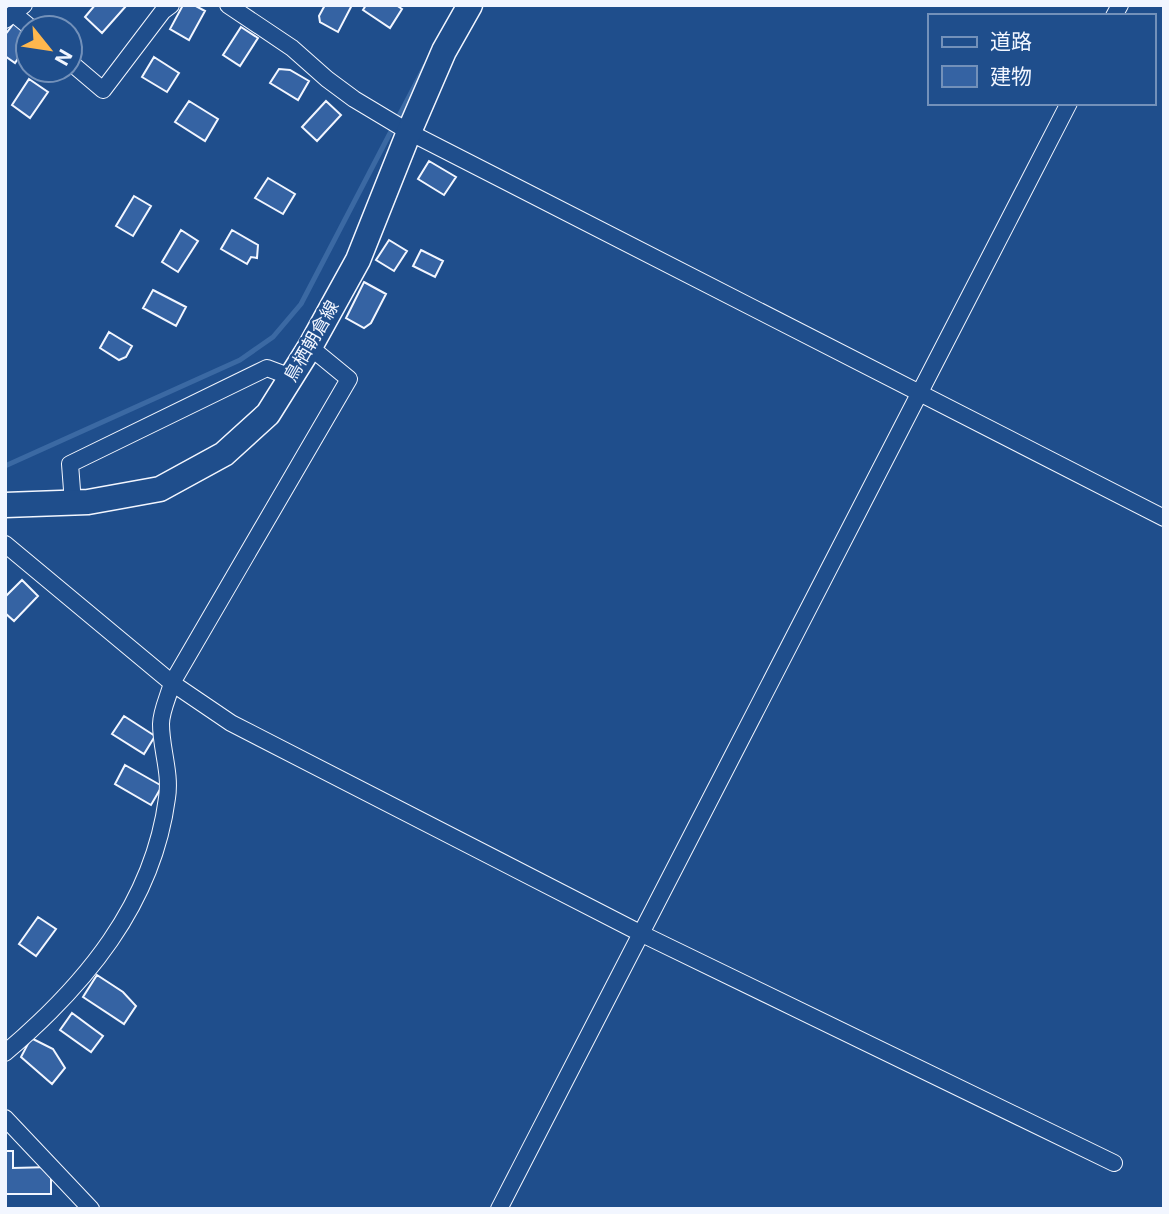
<svg xmlns="http://www.w3.org/2000/svg" width="1169" height="1214" font-family="Inter,'Noto Sans JP',sans-serif">
	<style>
		.lines { fill: none; stroke-linecap: round; stroke-linejoin: round }
		.stream { stroke: #3b69a3; stroke-width: 5 }
		.building { fill: #3563a3; stroke: #f2f6ff; stroke-width: 2 }
		.minor-casing { stroke: #f2f6ff; stroke-width: 18 }
		.primary-casing { stroke: #f2f6ff; stroke-width: 27 }
		.minor { stroke: #1f4e8c; stroke-width: 16 }
		.primary { stroke: #1f4e8c; stroke-width: 24 }
		.labels { text-anchor: middle; dominant-baseline: central; stroke-width: 5; stroke-linejoin: round; paint-order: stroke }
		.street-label { font-size: 18px; fill: #f2f6ff; stroke: #1f4e8c }
	</style>
	<rect width="100%" height="100%" fill="#1f4e8c"/>
	<g class="lines">
		<path class="stream" d="M5 466 240 360 273 337 301 304 425 66"/>
	</g>
	<path class="building" d="M95 5H125L126 6 102 33 85 17Z
		M183 5H194L205 11 189 40 170 29Z
		M325 5H352L338 32 320 22 319 16Z
		M366 5H396L402 9 390 28 363 10Z
		M14 23 28 34V43L15 63 5 56V35Z
		M241 27 258 38 240 66 223 55Z
		M154 57 179 73 167 92 142 77Z
		M279 69 290 70 309 81 298 100 270 83Z
		M29 79 48 92 30 118 12 105Z
		M189 101 218 119 205 141 175 122Z
		M326 101 341 115 317 141 302 127Z
		M429 161 456 177 444 195 418 179Z
		M268 178 295 194 283 214 255 198Z
		M134 196 151 206 133 236 116 226Z
		M181 230 198 241 178 272 162 262Z
		M232 230 258 245 257 258 251 257 247 264 221 249Z
		M389 240 407 251 394 271 376 260Z
		M421 250 443 261 435 277 413 266Z
		M364 282 386 294 371 323 364 328 346 318Z
		M153 290 186 307 176 326 143 308Z
		M109 332 132 346 126 357 119 360 100 348Z
		M22 580 38 596 14 621 5 613V597Z
		M124 716 155 736 144 754 112 734Z
		M125 765 162 786 151 805 115 784Z
		M38 917 56 929 36 956 19 944Z
		M97 975 123 992 136 1006 124 1024 83 997Z
		M72 1013 103 1036 91 1052 60 1030Z
		M31 1038 53 1049 65 1068 52 1084 21 1057Z
		M5 1151H13V1168L51 1167V1194H5Z"/>
	<g class="lines">
		<g class="minor-casing">
			<path id="minor" d="M228 5 292 48 327 79 354 99 409 132 1164 518
				M14 14 31 28
				M1114 16 1120 5
				M5 20 24 5
				M70 62 103 90 163 11 171 5
				M73 503 70 464 267 368 291 377
				M5 544 172 683 231 723 642 934 1114 1163
				M5 1053C84 986 153 905 167 798 171 773 161 749 161 724 161 711 169 695 172 683L349 379 310 347
				M5 1118 91 1209
				M499 1209 1069 103"/>
		</g>
		<g class="primary-casing">
			<path id="primary" d="M5 505 88 502 160 489 224 454 268 414 310 347 358 260 409 132 444 51 470 5"/>
		</g>
		<use href="#minor" class="minor"/>
		<use href="#primary" class="primary"/>
	</g>
	<g class="labels">
		<g class="street-label">
			<text transform="translate(311 341) rotate(-60)">鳥栖朝倉線</text>
		</g>
	</g>
	<rect width="1169" height="1214" fill="none" stroke="#f2f6ff" stroke-width="14"/>
	<rect x="928" y="14" width="228" height="91" fill="#1f4e8c" stroke="#7391ba" stroke-width="2"/>
	<rect x="942" y="37" width="35" height="10" fill="#1f4e8c" stroke="#7391ba" stroke-width="2"/>
	<text x="990" y="49" font-size="21" fill="#f2f6ff">道路</text>
	<rect x="942" y="66" width="35" height="21" fill="#3563a3" stroke="#7391ba" stroke-width="2"/>
	<text x="990" y="84" font-size="21" fill="#f2f6ff">建物</text>
	<g transform="translate(49 49) rotate(120)"><circle r="33" fill="#1f4e8c" stroke="#7391ba" stroke-width="2"/>
	<path d="M0-5L12 26L0 18L-12 26Z" fill="#ffb74d"/>
	<text y="-10" font-size="19" font-weight="bold" text-anchor="middle" fill="#f2f6ff">N</text>
	</g>
</svg>
